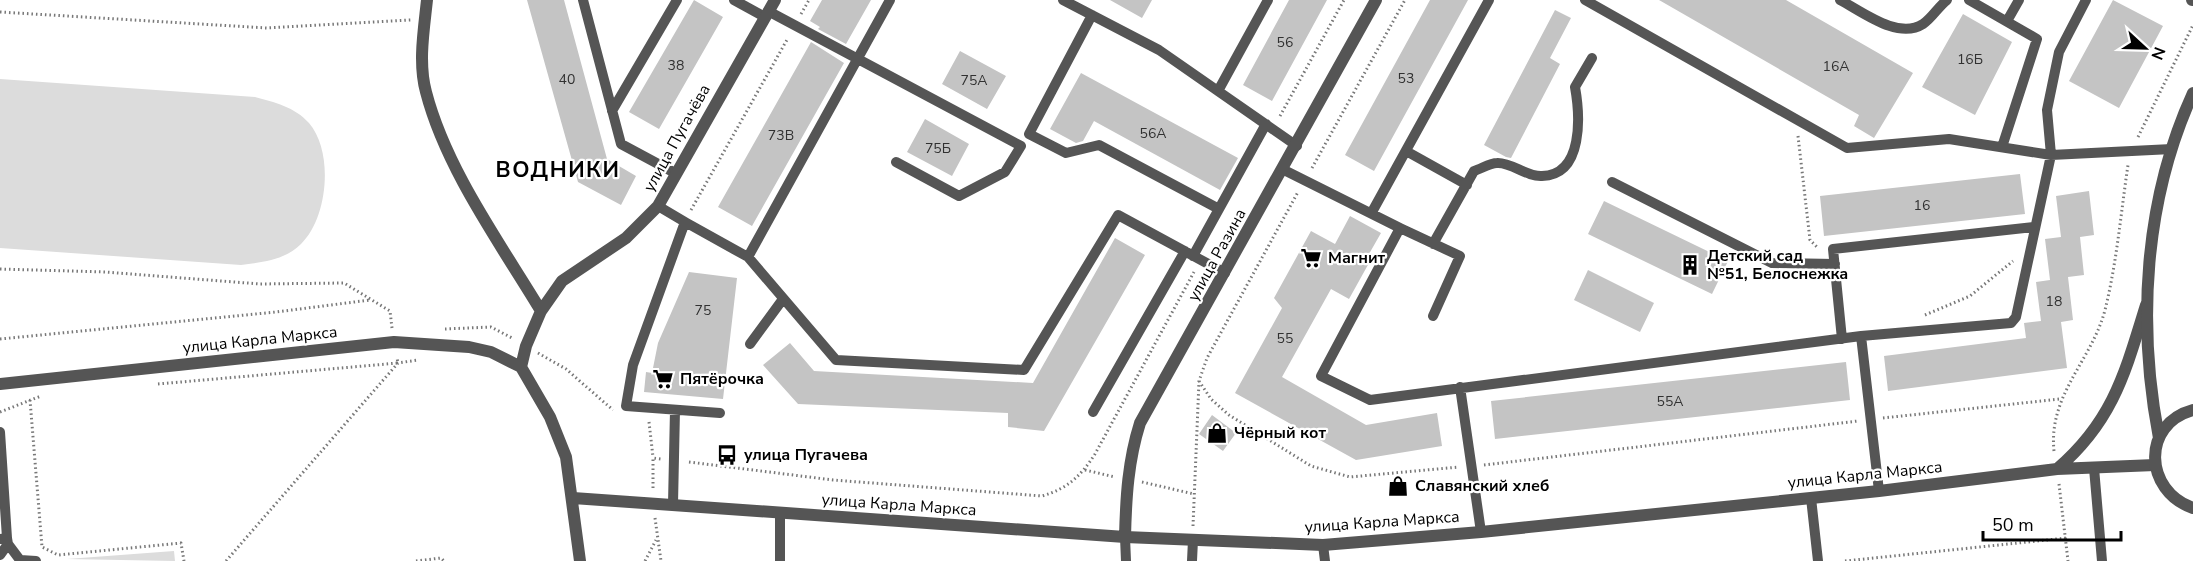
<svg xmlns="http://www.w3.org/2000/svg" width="2193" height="561" font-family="'Nunito Sans',sans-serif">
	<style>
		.green { fill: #dcdcdc }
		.building { fill: #c4c4c4 }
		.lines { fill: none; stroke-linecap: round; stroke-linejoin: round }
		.path { stroke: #777; stroke-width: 3; stroke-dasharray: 1.5 3; stroke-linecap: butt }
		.service { stroke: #555; stroke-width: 10 }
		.minor { stroke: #555; stroke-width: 12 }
		.tertiary { stroke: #555; stroke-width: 12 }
		.labels { text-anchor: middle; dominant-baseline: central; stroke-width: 4.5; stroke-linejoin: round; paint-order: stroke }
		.number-label { font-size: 14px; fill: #313131 }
		.street-label { font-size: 16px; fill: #000; stroke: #fff }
		.poi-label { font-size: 16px; font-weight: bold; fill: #000; stroke: #fff; text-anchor: start }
		.district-label { font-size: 22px; font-weight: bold; letter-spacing: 1.5px; fill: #000; stroke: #fff }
	</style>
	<rect width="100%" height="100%" fill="#fff"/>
	<path class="green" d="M0 79 255 97C274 102 295 107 309 123 334 152 328 218 301 244 285 260 263 262 241 265L0 248Z
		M174 551 175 561 67 559Z"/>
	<path class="building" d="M527 0H564L607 159 636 176 621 205 578 182Z
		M694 0 723 17 659 129 629 112Z
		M822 0H871L846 44 818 29 820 27 810 21Z
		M1110 0H1152L1142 18Z
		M1289 0H1327L1272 101 1243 85Z
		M1430 0H1468L1374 171 1345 155Z
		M1659 0H1786L1913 73 1874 138 1854 126 1859 115Z
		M2113 0 2163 26 2119 108 2069 81Z
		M1555 10 1571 18 1550 58 1560 64 1511 158 1506 157 1484 145Z
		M1963 14 2012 42 1975 115 1922 87Z
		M811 42 844 63 752 226 718 207Z
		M960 51 1006 76 987 109 942 84Z
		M1081 73 1238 158 1220 190 1094 121 1083 141 1076 143 1050 129Z
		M925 119 969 144 952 176 907 152Z
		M2020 174 2025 214 1824 236 1820 196Z
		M2089 191 2094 235 2080 237 2084 275 2068 277 2073 320 2061 322 2067 368 1888 391 1884 356 2026 338 2024 323 2041 321 2036 282 2050 280 2045 239 2061 237 2056 196Z
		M1604 201 1728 261 1712 294 1588 234Z
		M1350 216 1381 233 1365 261 1369 263 1349 299 1331 289 1282 377 1366 425 1437 413 1442 446 1356 460 1235 393 1282 308 1274 298 1311 231 1335 244Z
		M1115 238 1145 255 1044 431 1008 427V413L798 404 763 365 790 343 814 371 1033 383Z
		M1588 270 1654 303 1640 332 1574 300Z
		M689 272 737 278 723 399 644 392 646 372 652 373 658 343Z
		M1846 362 1850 400 1495 439 1491 401Z
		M1212 415 1236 433 1223 451 1199 434Z"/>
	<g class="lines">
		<path class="path" d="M0 12 267 28 411 20
			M801 14 809 0
			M1280 116 1344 0
			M1798 136 1810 240 1818 248
			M2138 137 2193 25
			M1312 168 1405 0
			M691 210 788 38
			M0 269 105 272 260 284 344 283 390 311 392 328
			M1925 315 1970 296 2013 261
			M445 329 491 327 514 339
			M0 339 276 312 370 300
			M538 353 566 369 613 410
			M1199 381 1211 399 1229 415 1311 466 1350 477 1459 467
			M158 384 398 363 397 358
			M30 400 42 547 58 555 181 543 184 561
			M0 412 41 396
			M1883 418 2060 399
			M649 422 653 457
			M2054 451C2048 393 2094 359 2106 306 2117 260 2121 212 2128 165
			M689 462 833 480 1042 496C1067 489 1081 476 1095 454L1194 272
			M1484 465 1858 421
			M1085 470 1115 477
			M1142 482 1194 494
			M2059 484 2068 561
			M653 488V458L661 459
			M655 518 661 561
			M1193 526 1199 381 1207 358 1298 192
			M226 561 398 363 418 360
			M416 561 441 558 444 561
			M645 561 656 540
			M1845 561 2066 538"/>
		<path class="service" d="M583 0 621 144 675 173
			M734 0 765 17
			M1063 0 1159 50 1297 146
			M1585 0 1847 148 1949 139 2051 155 2172 149
			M1840 0C1863 12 1898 40 1923 24 1932 18 1938 7 1947 0
			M1969 0 2037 39 2002 147
			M768 11 1021 146 1005 172 959 196 896 162
			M1092 15 1029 134 1066 153 1099 145 1219 209
			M2007 21 2019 0
			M1218 91 1268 0
			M612 111 677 0
			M1406 151 1467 185
			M1284 170 1400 228 1321 376 1370 400 1861 336 1879 491
			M1612 182 1772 263 1835 264
			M658 206 685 222
			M1372 212 1489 0
			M1400 228 1460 256 1433 316
			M1433 244 1474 171C1481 169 1490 163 1497 163 1511 162 1527 177 1542 176 1584 175 1580 115 1575 87L1592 58
			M1193 256 1266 124
			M748 257 890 0
			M1861 336 2011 323 2016 317 2051 155 2047 110 2059 52 2086 0
			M1842 339 1833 249 2034 227
			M750 344 783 299
			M1460 387 1481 532
			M1093 412 1185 251
			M720 413 626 406 633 365 685 222 748 257 836 360 1024 370 1118 215 1225 273
			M0 432 7 538 0 539
			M2094 468 2102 561
			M1811 498 1818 561
			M673 504 675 410
			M1125 537 1126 561
			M7 538 8 544 20 560 36 561
			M1323 545 1325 561
			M0 555 8 544
			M780 561V513
			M1192 561 1193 540"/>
		<path class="minor" d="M427 0C424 29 418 63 426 92 446 169 500 243 541 311
			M2192 0H2193
			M0 384 394 342 469 347 491 352 521 367
			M2057 469C2113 421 2125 373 2146 305
			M573 498 1125 537 1323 545 1481 532 1879 491 2057 469 2155 465
			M1125 537C1126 497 1128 461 1140 423L1376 0
			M580 561 566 457 550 417 521 367 526 346 541 311 562 281 626 238 658 206 775 0"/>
		<path class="tertiary" d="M2193 410C2141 424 2144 491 2193 508
			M2159 438C2137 324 2144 200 2193 93"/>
	</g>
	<defs>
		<g id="supermarket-bare" transform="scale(1.62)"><path d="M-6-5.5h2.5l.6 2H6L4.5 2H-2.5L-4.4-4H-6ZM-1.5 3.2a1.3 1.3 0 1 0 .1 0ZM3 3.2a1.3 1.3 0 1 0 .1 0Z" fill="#000" stroke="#fff" stroke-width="2.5" paint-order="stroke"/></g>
		<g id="building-bare" transform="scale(1.62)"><path d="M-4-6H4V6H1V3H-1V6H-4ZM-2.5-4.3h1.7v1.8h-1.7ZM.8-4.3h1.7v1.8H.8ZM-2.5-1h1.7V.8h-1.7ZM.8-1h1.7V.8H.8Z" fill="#000" stroke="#fff" stroke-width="2.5" paint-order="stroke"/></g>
		<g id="shop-bare" transform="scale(1.62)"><path d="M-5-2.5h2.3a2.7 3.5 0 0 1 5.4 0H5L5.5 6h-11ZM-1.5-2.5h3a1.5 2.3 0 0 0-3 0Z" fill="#000" stroke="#fff" stroke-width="2.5" paint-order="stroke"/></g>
		<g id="bus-bare" transform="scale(1.62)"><path d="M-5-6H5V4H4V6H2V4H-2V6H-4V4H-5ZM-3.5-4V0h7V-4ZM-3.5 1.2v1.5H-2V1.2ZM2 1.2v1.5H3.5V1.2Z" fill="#000" stroke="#fff" stroke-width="2.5" paint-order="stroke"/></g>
	</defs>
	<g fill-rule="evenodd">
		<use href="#supermarket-bare" x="1311" y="258"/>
		<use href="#building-bare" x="1690" y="265"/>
		<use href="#supermarket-bare" x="663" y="379"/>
		<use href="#shop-bare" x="1217" y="433"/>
		<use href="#bus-bare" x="727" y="455"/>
		<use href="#shop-bare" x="1398" y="486"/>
	</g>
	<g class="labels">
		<g class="number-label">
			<text x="1285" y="42">56</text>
			<text x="1970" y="59">16Б</text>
			<text x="676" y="65">38</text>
			<text x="1836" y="66">16А</text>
			<text x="1406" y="78">53</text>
			<text x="567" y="79">40</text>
			<text x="974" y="80">75А</text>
			<text x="1153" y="133">56А</text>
			<text x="781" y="135">73В</text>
			<text x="938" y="148">75Б</text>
			<text x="1922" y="205">16</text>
			<text x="2054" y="301">18</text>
			<text x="703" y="310">75</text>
			<text x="1285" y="338">55</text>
			<text x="1670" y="401">55А</text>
		</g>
		<g class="street-label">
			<text transform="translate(677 138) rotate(-61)">улица Пугачёва</text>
			<text transform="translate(1217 255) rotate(-61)">улица Разина</text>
			<text transform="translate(260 340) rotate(-6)">улица Карла Маркса</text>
			<text transform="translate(1865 475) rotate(-6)">улица Карла Маркса</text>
			<text transform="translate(899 505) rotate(4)">улица Карла Маркса</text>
			<text transform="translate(1382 522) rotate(-4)">улица Карла Маркса</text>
		</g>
		<g class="poi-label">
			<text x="1707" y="256">Детский сад<tspan x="1707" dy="18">№51, Белоснежка</tspan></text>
			<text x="1328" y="258">Магнит</text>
			<text x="680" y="379">Пятёрочка</text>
			<text x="1234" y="433">Чёрный кот</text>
			<text x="744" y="455">улица Пугачева</text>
			<text x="1415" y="486">Славянский хлеб</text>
		</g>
		<g class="district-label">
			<text x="558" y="170">ВОДНИКИ</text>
		</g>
	</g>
	<g transform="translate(2145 48) rotate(112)" stroke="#ffffff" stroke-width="4.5" paint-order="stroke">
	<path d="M0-4.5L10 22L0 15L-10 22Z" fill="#000000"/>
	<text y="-9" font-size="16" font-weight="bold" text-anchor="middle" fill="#000000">N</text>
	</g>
	<path d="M1983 531v9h138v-9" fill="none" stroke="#000000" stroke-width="3"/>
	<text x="1992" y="531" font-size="18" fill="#000000" stroke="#ffffff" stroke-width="4.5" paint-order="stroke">50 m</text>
</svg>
